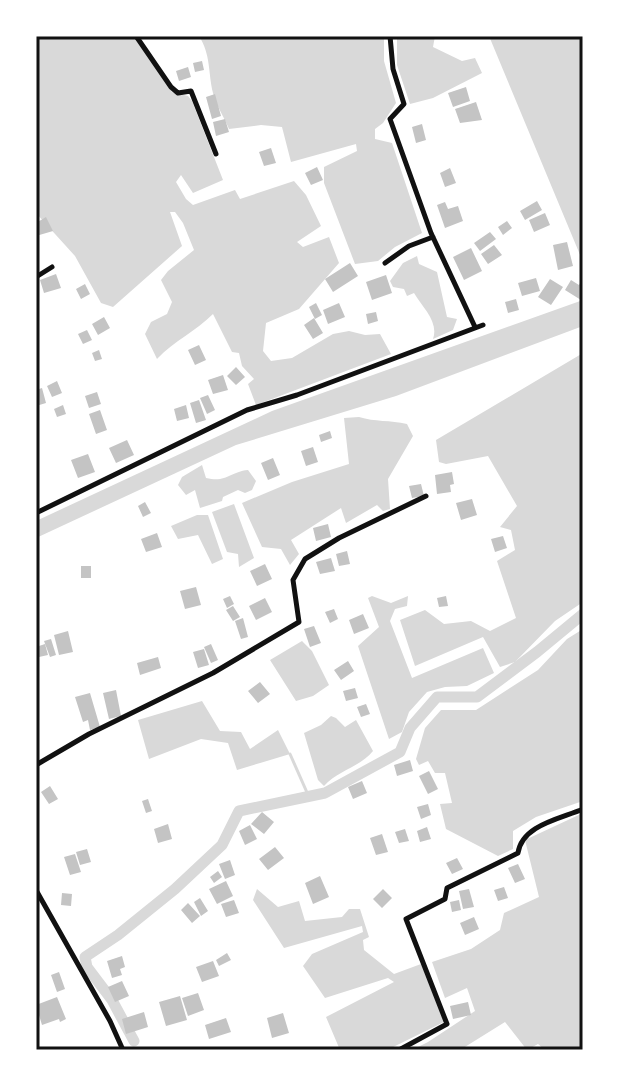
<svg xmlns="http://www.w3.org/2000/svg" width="619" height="1086" font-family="Poppins,sans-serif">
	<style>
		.water { fill: #d9d9d9 }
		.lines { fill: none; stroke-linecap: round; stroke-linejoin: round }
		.stream { stroke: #d9d9d9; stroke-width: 3 }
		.canal { stroke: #d9d9d9; stroke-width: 11 }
		.building { fill: #c4c4c4 }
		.minor { stroke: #111; stroke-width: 5 }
		.neatline { fill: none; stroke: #111; stroke-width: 3 }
	</style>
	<rect width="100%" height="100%" fill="#fff"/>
	<path class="water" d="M36 36H134L172 92 188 96 192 101 223 180 193 193 181 175 176 182 186 199 193 205 235 190 240 199 294 181 306 195 321 226 297 242 303 247 329 237 339 263 299 309 266 323 263 351 271 361 292 358 333 334 349 331 365 335 380 334 391 354 256 405 248 384 254 379 242 366 239 353 232 352 213 314C196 331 174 341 157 359L145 334 151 322 167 314 172 302 161 280 168 271 194 250 183 223 175 212H170L182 246 113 307 101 303 75 256 36 213Z
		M199 36H384V61L396 103 383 123 375 129V139L392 143 422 233 395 247 378 261 355 264 324 183V167L357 151 356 144 291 162 282 127 261 125 229 129C224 117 216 105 213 93 208 72 211 55 199 36Z
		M397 36H435L433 47 462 61 475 58 482 73 433 98 410 104 397 65Z
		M489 36H583V262Z
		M417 256 419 264 437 272 447 317 457 319 453 330 433 339C439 322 423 308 414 293L407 296 404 289 393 287 390 281 403 263Z
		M583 300V326L396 396 236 445 36 538V521L272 411Z
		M583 353V602L555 621 515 662 500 667 483 637 415 666 400 620 425 610 444 624 471 621 490 631 516 618 497 561 515 550 511 530 500 527 517 506 488 456 446 464 439 462 436 440Z
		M359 417C375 422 390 420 407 424L413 436 388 479 390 509 383 511 377 505 346 523 341 508 291 540 299 554 290 565 281 549 262 547 242 503 292 482 349 464 344 418Z
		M202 465 206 478C227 483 229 472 248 470L256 481 252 490 245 493 238 490 223 497 222 501 200 508 195 490 186 495 178 485 182 477Z
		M234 504 254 558 239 567 238 554 227 552 212 512Z
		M197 515H208L223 559 212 564 198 535 178 539 171 526Z
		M372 596 391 603 408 596 407 606 395 609 390 621 412 678 483 648 494 673 467 686 445 687 427 692 409 712 402 732 389 739 358 646 379 627 368 598Z
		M583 629V801L536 817 513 831V849L498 856 446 829 440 804 452 803 445 773H435L428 761 419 765 416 759 425 728 441 710H476L538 670 567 639Z
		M302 641 312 651 329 685 313 696 296 701 270 660Z
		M202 701 220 731 241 732 250 749 278 730 290 754 237 770 228 743 201 739 149 759 138 720Z
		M331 716 336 718 345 727 356 720 373 751C359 768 338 770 324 786L318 780 304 733 321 725Z
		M583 813V1050H545L538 1044 527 1050 505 1022 460 1050H412L428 1042 475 1011 467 988 445 998 432 962 471 949 500 930 504 913 539 897 525 840Z
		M257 889 278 907 299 901 305 921 342 917 349 909H360L369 937 363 940 364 950 394 974 421 964 444 1022 387 1050H340L326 1017 394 982 388 978 325 998 303 966 312 954 363 932 362 926 284 948 253 900Z"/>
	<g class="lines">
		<path class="stream" d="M290 754 309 797"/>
		<path class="canal" d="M134 1041 112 1000 87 967 85 957 118 935 175 889 222 845 239 811 325 793 400 752 410 728 437 697H477L537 652 583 614"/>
	</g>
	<path class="building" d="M202 61 204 70 195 72 193 63Z
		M188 67 191 77 179 81 176 71Z
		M466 87 470 101 453 107 448 93Z
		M215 94 221 116 212 119 206 97Z
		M476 102 482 120 460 123 455 109Z
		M225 119 229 132 216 136 213 122Z
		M422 124 426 140 416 143 412 127Z
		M271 148 276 163 264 166 259 152Z
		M317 167 323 180 311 185 305 173Z
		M450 168 456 183 445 187 440 173Z
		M537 201 542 210 525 220 520 211Z
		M445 202 448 209 458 206 463 221 445 228 437 205Z
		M545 213 550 225 534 232 529 220Z
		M46 217 53 231 36 236V223Z
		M507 221 512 228 503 235 498 227Z
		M490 232 496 239 480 251 474 243Z
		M567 242 573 266 558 270 553 245Z
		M494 245 502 255 488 264 481 254Z
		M471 248 482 271 464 280 453 257Z
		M350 263 358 276 333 292 325 279Z
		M56 274 61 288 44 293 40 280Z
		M386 275 392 293 372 300 366 282Z
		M536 278 540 291 522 296 518 283Z
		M583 278V298L581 300 565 290 571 280 579 285Z
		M550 279 563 287 551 305 538 297Z
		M85 284 90 294 81 299 76 289Z
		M516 299 519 310 508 313 505 302Z
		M316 303 322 315 315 319 309 307Z
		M339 303 345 317 328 324 323 310Z
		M376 312 378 321 368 324 366 314Z
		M104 317 110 328 98 335 92 324Z
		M314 318 323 333 313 339 304 325Z
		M87 330 92 340 83 344 78 334Z
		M199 345 206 360 195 365 188 350Z
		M99 350 102 359 95 361 92 353Z
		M236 367 245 377 236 385 227 376Z
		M223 375 228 390 213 394 208 380Z
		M57 381 62 393 52 397 47 386Z
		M42 388 46 403 36 406V390Z
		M97 392 101 404 89 408 85 396Z
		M208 395 215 410 207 414 200 398Z
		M199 400 206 420 196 423 190 403Z
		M63 405 66 414 57 417 54 409Z
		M186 405 189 418 177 421 174 409Z
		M100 410 107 430 96 434 89 414Z
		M330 431 332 438 321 442 319 435Z
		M127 440 134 455 116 463 109 448Z
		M313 447 318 462 306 466 301 451Z
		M88 454 95 472 78 478 71 460Z
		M273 458 280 475 268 480 261 463Z
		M452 472 454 484 450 485 451 492 437 494 435 475Z
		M421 484 424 496 412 498 409 486Z
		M472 499 477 515 461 520 456 503Z
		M145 502 151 513 143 517 138 506Z
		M328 524 331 537 316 541 313 528Z
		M157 533 162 547 146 552 141 539Z
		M503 536 507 548 495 552 491 539Z
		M347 551 350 564 339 566 336 554Z
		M331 558 335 571 320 574 316 562Z
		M265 564 272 579 257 586 250 571Z
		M81 566H91V578H81Z
		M196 587 201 605 185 609 180 591Z
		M230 596 234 604 227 608 223 599Z
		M446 596 448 606 439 607 437 598Z
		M265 598 272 612 256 620 249 606Z
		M233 606 240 617 233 621 226 610Z
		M334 609 338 619 330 623 325 612Z
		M363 614 369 628 354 634 349 620Z
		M243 618 248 637 241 639 235 621Z
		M314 626 321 643 310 647 304 629Z
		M68 631 73 652 59 655 54 635Z
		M51 639 56 655 50 657 44 641Z
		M45 644 48 655 39 657 36 647Z
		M211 644 218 660 211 663 204 647Z
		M204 649 209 665 198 668 193 652Z
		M158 657 161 668 140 675 137 663Z
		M348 661 354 671 341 680 334 670Z
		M260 682 270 694 258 703 248 691Z
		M355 688 358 698 346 701 343 691Z
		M116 690 121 716 109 719 103 693Z
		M90 693 100 727 90 730 88 720 83 722 75 697Z
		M366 704 370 714 361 717 357 707Z
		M410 760 413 771 397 776 394 765Z
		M429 771 438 789 428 794 419 776Z
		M362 781 367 793 353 799 348 787Z
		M50 786 58 799 49 804 41 792Z
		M148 799 152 811 146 813 142 801Z
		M428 804 431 815 421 819 417 807Z
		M262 812 274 822 264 834 251 824Z
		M168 824 172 839 158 843 154 829Z
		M250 825 257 839 245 845 239 831Z
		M427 827 431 839 420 842 417 831Z
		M405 829 409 841 399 843 395 832Z
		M382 834 388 852 376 855 370 838Z
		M275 847 284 858 268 870 259 859Z
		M87 849 91 862 80 865 76 852Z
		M75 854 81 872 70 875 64 857Z
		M457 858 463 869 452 874 446 863Z
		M230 860 235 875 225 879 219 864Z
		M518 864 525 879 515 883 508 868Z
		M218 871 222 877 214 883 210 877Z
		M320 876 329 897 313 904 305 883Z
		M226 881 233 896 217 904 209 889Z
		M504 887 508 898 498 901 494 890Z
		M383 889 392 898 382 908 373 899Z
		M469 889 474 907 463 909 459 891Z
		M62 893 72 894 71 906 61 905Z
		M200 898 208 911 201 916 194 902Z
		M234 900 239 913 226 917 221 904Z
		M459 900 461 910 452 912 450 902Z
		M188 903 200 916 192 923 181 910Z
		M474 917 479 929 465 935 460 923Z
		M227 953 231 960 219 966 216 960Z
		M122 956 125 967 120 969 122 975 112 978 107 961Z
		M213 961 219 976 202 982 196 967Z
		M59 972 65 989 57 992 51 975Z
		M122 981 129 996 115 1002 108 987Z
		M198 993 204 1010 188 1016 182 998Z
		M180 996 187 1020 166 1026 159 1002Z
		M57 997 66 1019 60 1022 59 1019 42 1025 36 1005Z
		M468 1002 471 1015 453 1019 450 1006Z
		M144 1012 148 1027 126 1034 122 1019Z
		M283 1013 289 1033 272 1038 267 1018Z
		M226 1018 231 1032 209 1039 205 1025Z"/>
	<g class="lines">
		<path class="minor" d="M136 36 171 87 178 93 191 91 216 154
			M390 36 393 69 404 104 390 119 431 233 475 327
			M385 263 409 246 433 237
			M36 277 52 267
			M36 513 247 410 297 395 483 325
			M36 765 89 734 213 673 299 622 293 580 305 559 339 538 426 496
			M36 890 110 1021 123 1050
			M399 1050 447 1024 406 919 445 899 447 888 518 853C522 825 560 819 583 809"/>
	</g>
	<rect width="619" height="1086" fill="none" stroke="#ffffff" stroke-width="76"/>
	<rect x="38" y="38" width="543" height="1010" class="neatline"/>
</svg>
